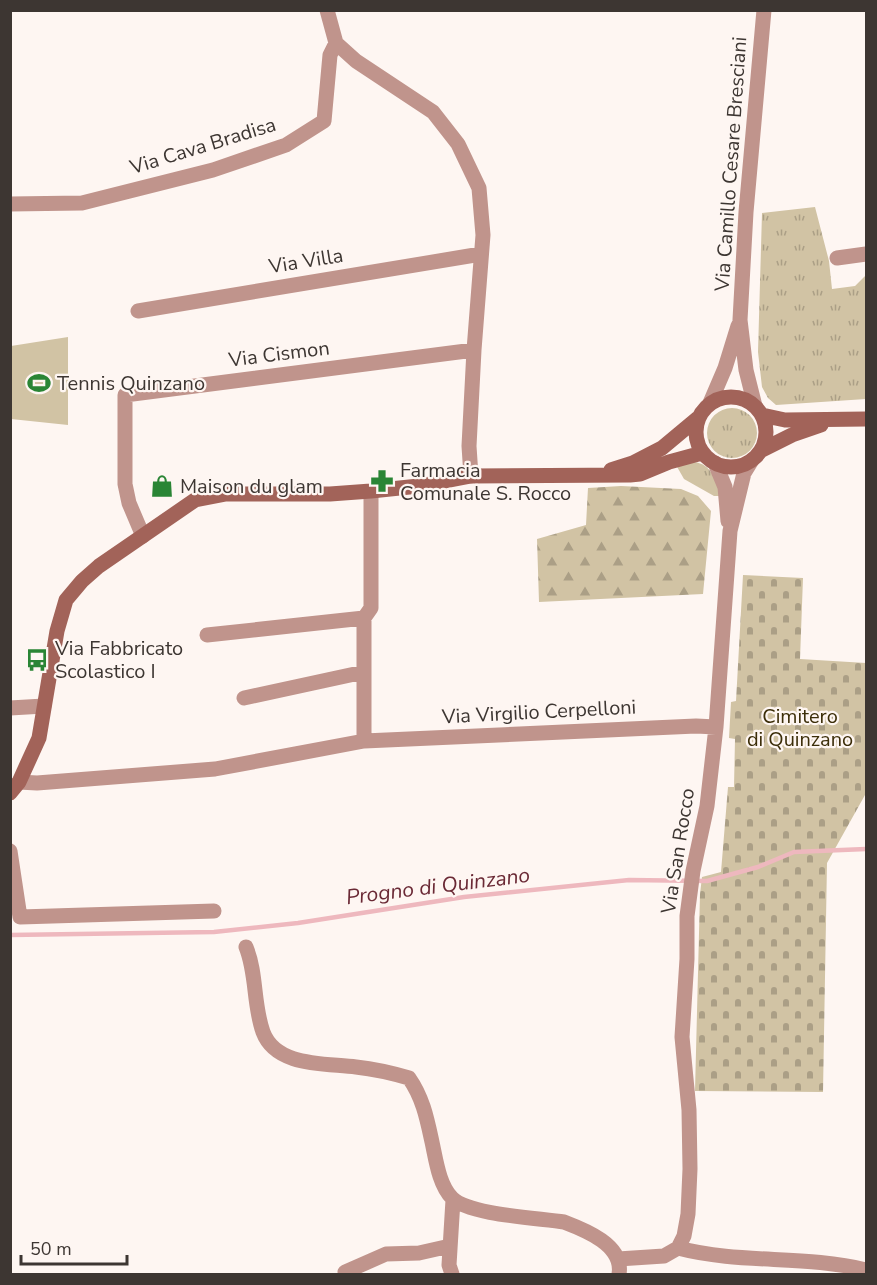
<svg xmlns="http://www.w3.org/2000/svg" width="877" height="1285" font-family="'Nunito Sans',sans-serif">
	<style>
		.grass { fill: url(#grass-tufts) }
		.forest { fill: url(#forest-firs) }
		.cemetery { fill: url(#cemetery-stones) }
		.pitch { fill: #d1c3a4 }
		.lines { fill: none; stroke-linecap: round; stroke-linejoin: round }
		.stream { stroke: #eeb8be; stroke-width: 4.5 }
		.street { stroke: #c0948c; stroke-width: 15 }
		.secondary { stroke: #a26359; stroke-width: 15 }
		.labels { text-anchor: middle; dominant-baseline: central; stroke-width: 4.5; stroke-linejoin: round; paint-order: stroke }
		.street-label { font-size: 20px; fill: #3d3632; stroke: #fef6f2 }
		.poi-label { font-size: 20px; fill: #3d3632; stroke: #fef6f2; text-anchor: start }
		.park-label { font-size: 20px; fill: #3c2e09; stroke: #fef6f2 }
		.water-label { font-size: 21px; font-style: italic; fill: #6a2935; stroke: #fef6f2 }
	</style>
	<defs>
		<pattern id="grass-tufts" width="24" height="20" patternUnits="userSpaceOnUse" patternTransform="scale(1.5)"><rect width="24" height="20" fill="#d1c3a4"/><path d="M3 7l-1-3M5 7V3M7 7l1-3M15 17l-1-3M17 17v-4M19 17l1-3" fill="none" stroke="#ab9f86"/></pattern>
		<pattern id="forest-firs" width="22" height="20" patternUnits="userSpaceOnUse" patternTransform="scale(1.5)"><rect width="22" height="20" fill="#d1c3a4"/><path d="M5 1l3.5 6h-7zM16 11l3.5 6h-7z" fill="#ab9f86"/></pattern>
		<pattern id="cemetery-stones" width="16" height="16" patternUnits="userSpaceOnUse" patternTransform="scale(1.5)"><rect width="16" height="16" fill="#d1c3a4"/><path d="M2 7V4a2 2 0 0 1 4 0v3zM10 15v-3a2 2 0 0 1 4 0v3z" fill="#ab9f86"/></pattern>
	</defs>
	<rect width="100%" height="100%" fill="#fef6f2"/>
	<path class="grass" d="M815 207 829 261 832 289 855 286 866 275V399L776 405 768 398 762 387 758 352 762 213Z
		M707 433a25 25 0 1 1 50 0a25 25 0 1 1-50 0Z
		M694 462C712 464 715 480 722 496H714L684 479 676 465Z"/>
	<path class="forest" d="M621 486 681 489 698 496 711 511 703 594 539 602 537 539 586 525 588 488Z"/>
	<path class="cemetery" d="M743 575 803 578 800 659 866 663V795H865L827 863 823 1092 695 1091 700 894 702 877 721 872 728 787H734L735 739 729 738 731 702 736 701Z"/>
	<path class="pitch" d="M68 337V425L11 419V346Z"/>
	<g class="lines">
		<path class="stream" d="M10 935 214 932 298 923 464 897 629 880 707 881 758 867 794 852 866 849"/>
		<path class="street" d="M327 10 336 43 356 61 433 112 458 144 479 188 483 235 474 350 469 446 471 476
			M10 204 82 203 213 170 286 145 324 121 330 55 336 43
			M837 258 866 254
			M138 311 481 254
			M710 403 725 368 738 326
			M755 406 746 370 740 320 746 212 764 10
			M715 463 725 487 728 521
			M143 536 129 503 125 484V395L474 350
			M207 635 364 618
			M244 698 364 672
			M10 708 44 706
			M364 741V618L371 608V491
			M19 782 37 783 215 769 364 741 696 726 716 727
			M10 851 20 917 214 911
			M246 947C257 974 253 1004 263 1032 276 1067 325 1063 356 1067 374 1069 392 1073 409 1078 423 1098 427 1119 432 1142 436 1160 439 1185 452 1198 469 1215 539 1218 564 1222 585 1230 624 1245 619 1274
			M678 1248C739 1264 805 1255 866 1270
			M618 1259 664 1256 678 1248 684 1236 688 1214 690 1169 689 1110 682 1037 687 959V916L693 871 707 806 716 727 730 531 744 473 752 460
			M345 1272 386 1254 419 1253 450 1246
			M452 1274 449 1265 453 1200"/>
		<path class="secondary" d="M696 432a35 35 0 1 1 70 0a35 35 0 1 1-70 0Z
			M762 415 785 420 866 419
			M762 450 792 435 821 425
			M611 470 633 463 662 448 698 418
			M10 793 19 782 39 738 57 631 66 600 82 581 99 566 195 500 226 494H330L371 491 419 486 471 476 630 475 640 474 669 462 702 453"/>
	</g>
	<defs>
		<g id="stadium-bare" transform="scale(1.8)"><path d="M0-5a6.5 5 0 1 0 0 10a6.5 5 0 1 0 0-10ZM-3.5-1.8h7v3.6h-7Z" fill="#2a8535" stroke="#fef6f2" stroke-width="2.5" paint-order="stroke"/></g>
		<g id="pharmacy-bare" transform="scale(1.8)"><path d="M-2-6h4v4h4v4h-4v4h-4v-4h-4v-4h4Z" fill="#2a8535" stroke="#fef6f2" stroke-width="2.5" paint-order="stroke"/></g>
		<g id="shop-bare" transform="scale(1.8)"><path d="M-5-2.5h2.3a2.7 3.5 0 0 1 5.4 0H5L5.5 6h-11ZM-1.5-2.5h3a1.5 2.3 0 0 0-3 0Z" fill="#2a8535" stroke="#fef6f2" stroke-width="2.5" paint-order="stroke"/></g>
		<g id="bus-bare" transform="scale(1.8)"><path d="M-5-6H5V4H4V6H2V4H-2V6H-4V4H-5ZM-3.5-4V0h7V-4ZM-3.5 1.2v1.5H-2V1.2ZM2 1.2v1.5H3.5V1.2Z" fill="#2a8535" stroke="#fef6f2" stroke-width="2.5" paint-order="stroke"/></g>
	</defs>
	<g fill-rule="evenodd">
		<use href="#stadium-bare" x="39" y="383"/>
		<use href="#pharmacy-bare" x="382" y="481"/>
		<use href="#shop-bare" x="162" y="486"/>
		<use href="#bus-bare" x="37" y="660"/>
	</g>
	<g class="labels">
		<g class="street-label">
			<text transform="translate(203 146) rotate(-17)">Via Cava Bradisa</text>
			<text transform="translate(731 164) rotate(-86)">Via Camillo Cesare Bresciani</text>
			<text transform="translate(306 261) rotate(-9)">Via Villa</text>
			<text transform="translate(279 354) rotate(-7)">Via Cismon</text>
			<text transform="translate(539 712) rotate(-3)">Via Virgilio Cerpelloni</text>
			<text transform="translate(678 851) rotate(-81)">Via San Rocco</text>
		</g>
		<g class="poi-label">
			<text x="57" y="383">Tennis Quinzano</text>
			<text x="400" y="470">Farmacia<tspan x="400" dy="23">Comunale S. Rocco</tspan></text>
			<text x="180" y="486">Maison du glam</text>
			<text x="55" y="648">Via Fabbricato<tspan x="55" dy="23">Scolastico I</tspan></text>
		</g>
		<g class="park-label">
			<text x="800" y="716">Cimitero<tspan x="800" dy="23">di Quinzano</tspan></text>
		</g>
		<g class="water-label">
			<text transform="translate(438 886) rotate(-7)">Progno di Quinzano</text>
		</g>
	</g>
	<rect width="877" height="1285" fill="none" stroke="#3d3632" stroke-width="24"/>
	<path d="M21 1255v9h106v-9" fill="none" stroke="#3d3632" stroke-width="3"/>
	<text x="30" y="1255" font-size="18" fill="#3d3632" stroke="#fef6f2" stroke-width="4.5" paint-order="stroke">50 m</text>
</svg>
